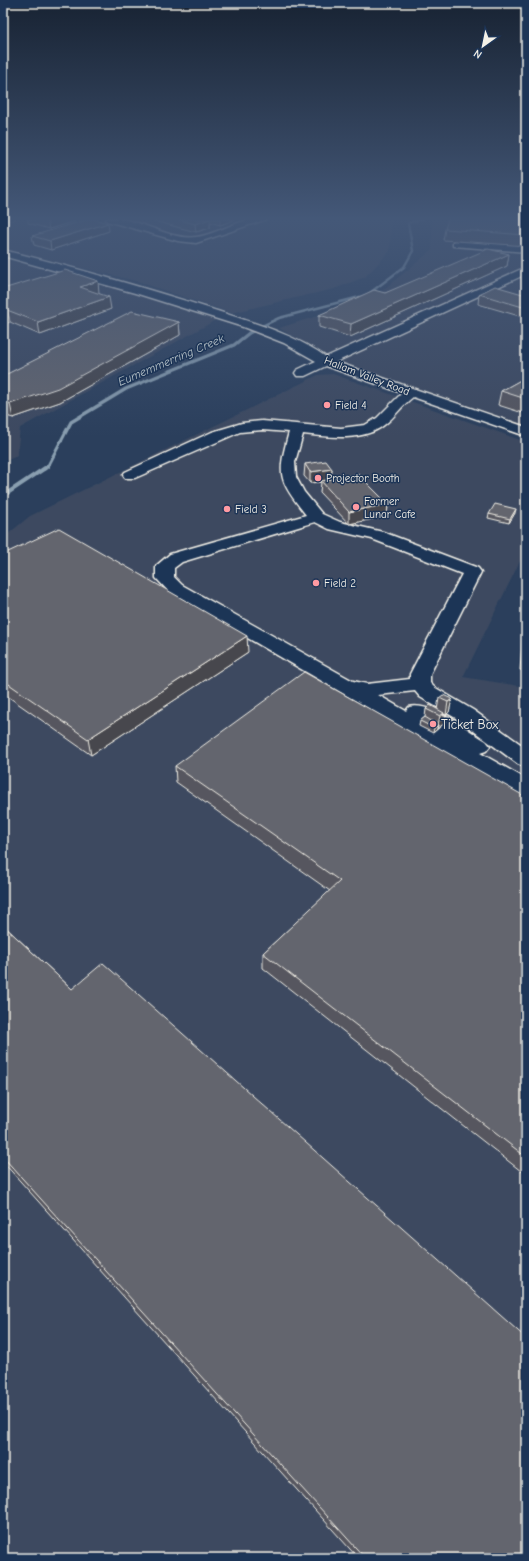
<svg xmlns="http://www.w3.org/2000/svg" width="529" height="1561" font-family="'Comic Neue',sans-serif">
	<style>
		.built { fill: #3c4a61 }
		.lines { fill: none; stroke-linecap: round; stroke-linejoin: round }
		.stream-far2 { stroke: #8a9fb0; stroke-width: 2.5 }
		.stream-far1 { stroke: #8a9fb0; stroke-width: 3.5 }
		.stream { stroke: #8a9fb0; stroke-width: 4 }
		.minor-casing { stroke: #f4f1e8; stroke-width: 3 }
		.path { stroke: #f4f1e8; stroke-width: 1; stroke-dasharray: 1.5 1.5; stroke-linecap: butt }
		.minor { fill: #1d3557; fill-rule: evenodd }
		.wall { fill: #56575f; stroke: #f4f1e8 }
		.shaded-wall { fill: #46474d; stroke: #f4f1e8 }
		.building { fill: #64656e; stroke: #f4f1e8 }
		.poi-dot { fill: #ff9aa2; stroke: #1d3557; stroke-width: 1.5 }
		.labels { text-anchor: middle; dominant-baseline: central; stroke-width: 3; stroke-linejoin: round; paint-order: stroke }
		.far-street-label { font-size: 11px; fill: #f4f1e8; stroke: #1d3557 }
		.far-poi-label { font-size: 11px; fill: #f4f1e8; stroke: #1d3557; text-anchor: start }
		.far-water-label { font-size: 12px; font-style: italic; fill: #b6c1c7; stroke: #1d3557 }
		.poi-label { font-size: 13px; fill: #f4f1e8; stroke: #1d3557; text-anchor: start }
	</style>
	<rect width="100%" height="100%" fill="#2b3f5c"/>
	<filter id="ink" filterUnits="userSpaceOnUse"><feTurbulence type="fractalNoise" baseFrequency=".025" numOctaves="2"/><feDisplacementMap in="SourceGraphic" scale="8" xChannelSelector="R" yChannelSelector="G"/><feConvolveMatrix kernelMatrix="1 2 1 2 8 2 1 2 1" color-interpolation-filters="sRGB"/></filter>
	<g filter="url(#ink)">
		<path class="built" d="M3 219H391L390 251 365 277 334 289 231 313 136 281 3 249Z
			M432 219H526V267L327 358 279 328 372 299 432 250Z
			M3 258 101 283 216 320 20 428 17 456 3 462Z
			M526 275V426L338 362Z
			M333 374 526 442V549L463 677 526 687V1558H3V538L30 516 318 375Z"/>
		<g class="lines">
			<path class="stream-far2" d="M258 328 279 318 367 295 404 267 413 251 408 223 422 219"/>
			<path class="stream-far1" d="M44 469 48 466 71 422 126 389 234 345 249 333 260 327"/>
			<path class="stream" d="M3 496 45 468"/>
			<g class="minor-casing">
				<path id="minor" d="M106 219C135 214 167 241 196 237 220 234 243 215 267 219L196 243 178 241 107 221Z
					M456 241 526 246V252L453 246V242Z
					M3 250C73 267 142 287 211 309 250 322 292 333 326 357L526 267V274L336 362 526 427V436L413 397C402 405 395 417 384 425 363 442 328 437 303 434L295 462 296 477 304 492 322 514 340 522 383 532 478 568 481 572 430 674V683L434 687 473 710 526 748V767L518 764 459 720 420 697 415 691 378 695 406 711 409 707C430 701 468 730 486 741L490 746 486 751 480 753 526 779V797L518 795 170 593 156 578V566L170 554 306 515C278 479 277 476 289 432L262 430 240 432 135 478H125L123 475 125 472 212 432 242 423 262 421 341 428 365 425 377 418 402 393 326 366 305 376H297L295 373 297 370 316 361 284 343 243 327 135 293 3 256ZM315 522 329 529 372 539 462 574 410 674V679L367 684 353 681 182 585 174 577V568L182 562Z"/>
			</g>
			<path class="path" d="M3 222 16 219"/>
			<use href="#minor" class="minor"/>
		</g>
		<path class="wall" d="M28 219H74L75 221 49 229 28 223Z
			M146 219H234V220L220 225 210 222V228L196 232Z
			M526 219V246L443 240 445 229Z
			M109 231 51 250 34 245 32 236Z
			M509 254 507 266 350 337 319 327V315L385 293Z
			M3 289 99 293 111 309 40 335 10 322Z
			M479 294 526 295V318L478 304Z
			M179 322 180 335 60 402 13 418 3 415V376Z
			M526 377V414L498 405 501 391Z
			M305 464 332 469 331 479 388 504 387 516 349 524 320 493 321 482 310 483 304 476Z
			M515 513 509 523 488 518 489 514Z
			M3 555 248 652 91 755 3 693Z
			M526 600V671L520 670 525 604Z
			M439 698 452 699 449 712 446 715 443 714V715L446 717V722L433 733 419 726 420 721 425 717 426 709 437 710Z
			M175 766 526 797V1175L263 968V953L330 891 176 782Z
			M3 925 72 989 526 1558H358L3 1162Z"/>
		<path class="shaded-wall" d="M52 219H74L75 221 49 229 47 220Z
			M210 219V228L196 232 195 224Z
			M220 219H234V220L220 225Z
			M108 223 109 231 51 250 50 241Z
			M509 254 507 266 350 337 351 324Z
			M98 281 99 293 82 299 80 287Z
			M109 297 111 309 40 335 38 322Z
			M7 310 10 322 3 325V311Z
			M179 322 180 335 60 402 13 418 10 404Z
			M332 469 331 480 310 483V472Z
			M388 504 387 516 349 524V512Z
			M516 509 515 513 509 523 510 519Z
			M247 636 248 652 91 755 88 739Z
			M452 699 449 712 446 715 448 702Z
			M444 713 442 721 446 717V722L437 729 440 716Z
			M438 725 437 729 433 733 434 728Z"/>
		<path class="building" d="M42 219H52L47 220Z
			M89 219H94L108 223 50 241 32 236Z
			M176 219H210L195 224Z
			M448 219H526V235L445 229Z
			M488 249 509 254 351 324 319 315 374 290 385 293Z
			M65 270 98 281 80 287 109 297 38 322 7 310 3 311V289Z
			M495 286 526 295V308L479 294Z
			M132 311 179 322 58 388 10 404 3 402V376Z
			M526 377V399L501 391Z
			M326 461 332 469 310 472 305 464Z
			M358 474 388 504 349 512 321 481Z
			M495 504 516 509 510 519 489 514Z
			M59 528 247 636 88 739 3 680V555L8 552Z
			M526 626V654H524Z
			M304 672 526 797V1157L263 953 340 881 175 766Z
			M443 695 452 699 448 702 439 698Z
			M430 705 444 713 440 716 426 709Z
			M443 715 446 717 442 721Z
			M425 717 438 725 434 728 420 721Z
			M3 925 72 989 103 963 526 1338V1558H365L3 1157Z"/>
	</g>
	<linearGradient id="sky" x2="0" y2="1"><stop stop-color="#182333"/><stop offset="0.5" stop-color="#445878"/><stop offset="1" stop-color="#445878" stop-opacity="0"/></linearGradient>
	<rect width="529" height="437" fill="url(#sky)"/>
	<g class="poi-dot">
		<circle cx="327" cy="405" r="4"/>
		<circle cx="318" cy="478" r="4"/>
		<circle cx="356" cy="507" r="4"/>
		<circle cx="227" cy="509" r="4"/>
		<circle cx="316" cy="583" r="4"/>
		<circle cx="433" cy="724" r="4"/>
	</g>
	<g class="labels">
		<g class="far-street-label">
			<text transform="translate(367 376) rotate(21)">Hallam Valley Road</text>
		</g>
		<g class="far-poi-label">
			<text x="335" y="405">Field 4</text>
			<text x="326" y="478">Projector Booth</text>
			<text x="364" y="501">Former<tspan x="364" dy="13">Lunar Cafe</tspan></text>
			<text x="235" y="509">Field 3</text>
			<text x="324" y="583">Field 2</text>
		</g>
		<g class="far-water-label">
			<text transform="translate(171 360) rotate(-23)">Eumemmerring Creek</text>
		</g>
		<g class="poi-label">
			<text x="441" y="724">Ticket Box</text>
		</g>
	</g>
	<rect width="529" height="1561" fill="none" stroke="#1d3557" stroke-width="16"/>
	<rect x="8" y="8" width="513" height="1545" fill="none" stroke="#f4f1e8" stroke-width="1.5" filter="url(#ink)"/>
	<g transform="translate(483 46) rotate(213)" stroke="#1d3557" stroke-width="3" paint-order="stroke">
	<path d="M0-3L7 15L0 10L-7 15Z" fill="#f4f1e8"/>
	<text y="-6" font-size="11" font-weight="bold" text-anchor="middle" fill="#f4f1e8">N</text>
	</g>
</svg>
